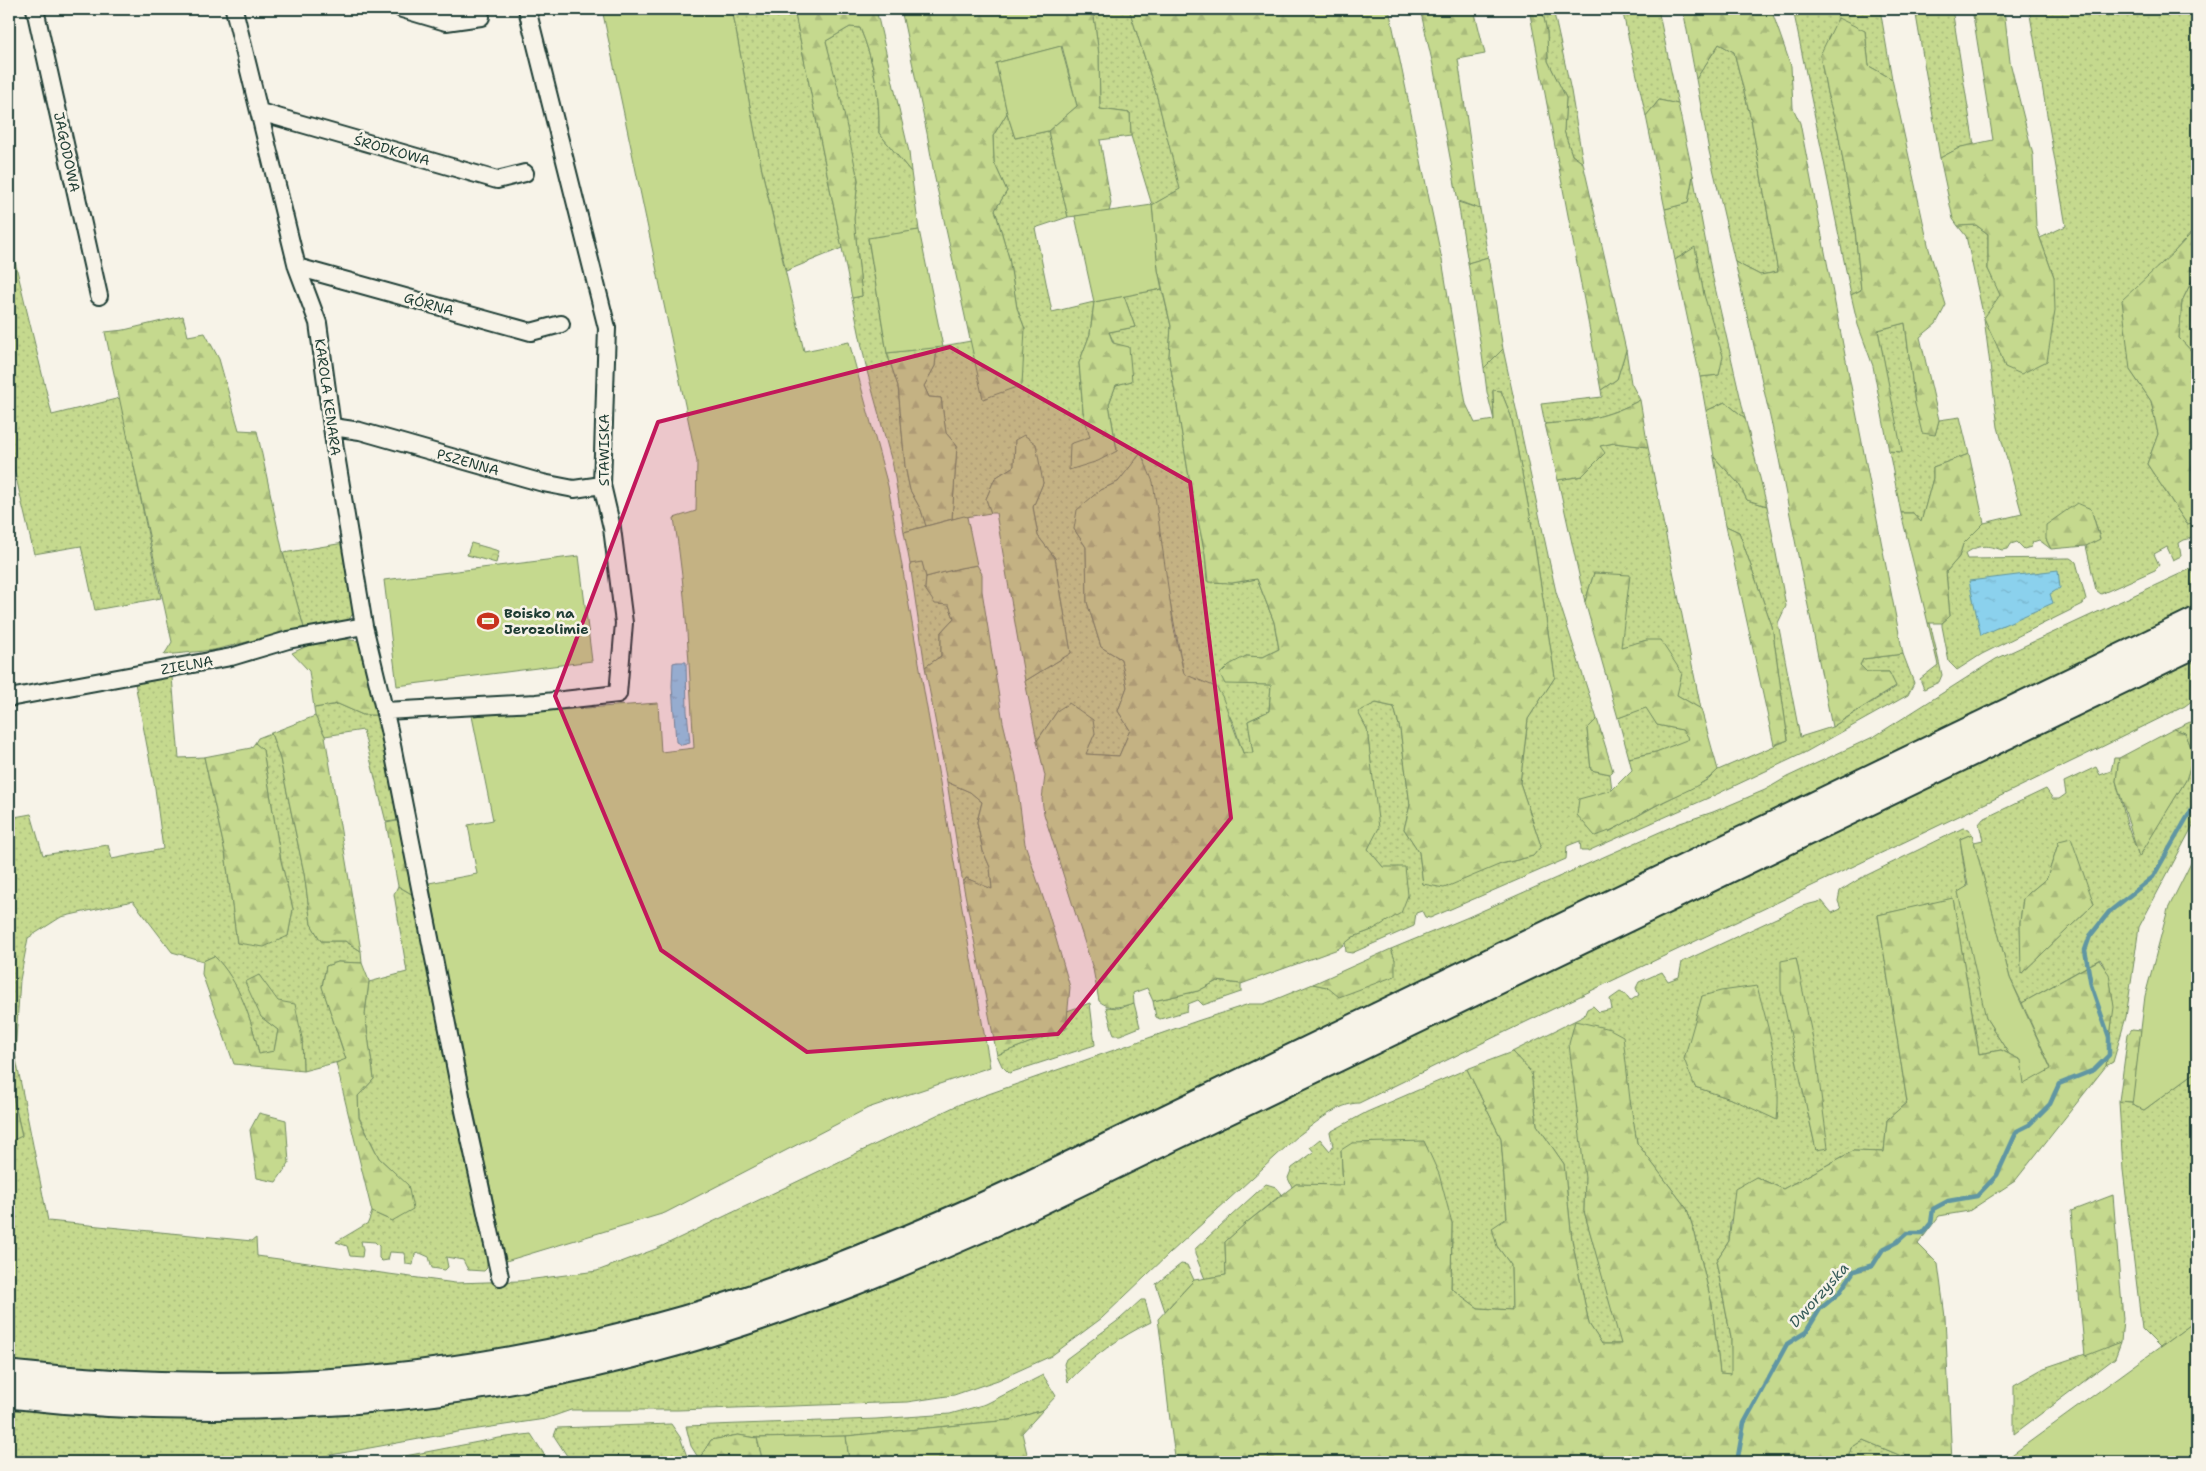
<svg xmlns="http://www.w3.org/2000/svg" width="2206" height="1471" font-family="'Shantell Sans',sans-serif">
	<style>
		.grass { fill: url(#grass-dots); stroke: #728b61; fill-rule: evenodd }
		.forest { fill: url(#forest-firs); stroke: #728b61 }
		.park { fill: url(#park-crowns); stroke: #728b61 }
		.garden { fill: #c5d98e; stroke: #728b61 }
		.water { fill: url(#water-ripples); stroke: #6096a3 }
		.lines { fill: none; stroke-linecap: round; stroke-linejoin: round }
		.stream { stroke: #6096a3; stroke-width: 4.5 }
		.minor-casing { stroke: #1f3d34; stroke-width: 20 }
		.primary-casing { stroke: #1f3d34; stroke-width: 29 }
		.minor { stroke: #f7f3e8; stroke-width: 16 }
		.primary { stroke: #f7f3e8; stroke-width: 25 }
		.marked { fill: #c2185b; fill-opacity: 0.2; stroke: #c2185b; stroke-width: 4; stroke-linejoin: round }
		.labels { text-anchor: middle; dominant-baseline: central; stroke-width: 5; stroke-linejoin: round; paint-order: stroke }
		.street-label { font-size: 14px; fill: #1f3d34; stroke: #f7f3e8 }
		.poi-label { font-size: 14px; font-weight: bold; fill: #1f3d34; stroke: #f7f3e8; text-anchor: start }
		.water-label { font-size: 15px; font-style: italic; fill: #355b59; stroke: #f7f3e8 }
	</style>
	<defs>
		<pattern id="grass-dots" width="8" height="8" patternUnits="userSpaceOnUse" patternTransform="scale(1.25)"><rect width="8" height="8" fill="#c5d98e"/><path d="M2 2h.1M6 6h.1" fill="none" stroke="#a9bb7b" stroke-width="1.8" stroke-linecap="round"/></pattern>
		<pattern id="forest-firs" width="22" height="20" patternUnits="userSpaceOnUse" patternTransform="scale(1.25)"><rect width="22" height="20" fill="#c5d98e"/><path d="M5 1l3.5 6h-7zM16 11l3.5 6h-7z" fill="#a9bb7b"/></pattern>
		<pattern id="park-crowns" width="20" height="18" patternUnits="userSpaceOnUse" patternTransform="scale(1.25)"><rect width="20" height="18" fill="#c5d98e"/><path d="M2 6a3 3 0 1 1 6 0M12 15a3 3 0 1 1 6 0" fill="none" stroke="#a9bb7b"/></pattern>
		<pattern id="water-ripples" width="26" height="14" patternUnits="userSpaceOnUse" patternTransform="scale(1.25)"><rect width="26" height="14" fill="#8bd1ed"/><path d="M2 4q2-2 4 0t4 0M15 11q2-2 4 0t4 0" fill="none" stroke="#78b4cc"/></pattern>
	</defs>
	<rect width="100%" height="100%" fill="#f7f3e8"/>
	<filter id="ink" filterUnits="userSpaceOnUse"><feTurbulence type="fractalNoise" baseFrequency=".02" numOctaves="2"/><feDisplacementMap in="SourceGraphic" scale="10" xChannelSelector="R" yChannelSelector="G"/><feConvolveMatrix kernelMatrix="1 2 1 2 8 2 1 2 1" color-interpolation-filters="sRGB"/></filter>
	<g filter="url(#ink)">
		<path class="grass" d="M732 9H794L842 248 786 271 762 171Z
			M1093 9H1129L1156 93 1181 189 1152 205 1131 136 1130 113 1100 109 1099 55Z
			M1542 9H1553L1571 91 1583 163 1572 155 1564 131 1566 98 1548 61 1547 32Z
			M1622 9H1658L1678 104 1659 100 1646 116Z
			M1793 9H1880L1892 79 1869 66 1865 31 1820 55 1827 93 1838 132 1855 230 1861 290 1851 295Z
			M1915 9H1952L1974 145 1961 147 1940 158Z
			M2029 9H2197V227L2174 252 2130 370 2151 401 2158 434 2147 464 2187 524 2197 522V544L2192 538 2184 540 2179 543 2181 556 2173 560 2167 547 2154 554 2159 565 2155 570 2101 594 2096 590 2086 546 2100 538 2091 509 2046 539 2051 549 2039 540 2033 542 2031 547 2024 549 2017 542 2011 544 2008 549 2002 550C1988 545 1978 544 1965 554L1967 559 2070 558 2076 562 2086 599 2083 604 1982 654 1957 670 1949 662 1942 626V623L1950 616 1946 572 1959 557 1963 544 1984 523 2022 514 1998 427 1984 318 1966 236 1958 226 1976 225 1988 234V269L2001 295 1999 350 2005 367 2054 277 2040 238 2066 226Z
			M850 27 860 28C874 61 880 96 879 133L911 172 919 230 868 239 887 353 898 386 905 466 910 490 921 510 926 526 904 532 893 466 867 371 852 298 862 296 854 219 858 180 826 41Z
			M1719 44 1734 52 1751 119 1778 272 1760 275 1735 262 1709 151 1696 79Z
			M1007 113 1015 138 1048 131 1068 217 1035 228 1052 312 1094 302 1090 334 1079 363 1083 411 1090 437 1117 451 1109 404 1116 385 1131 381 1109 332 1135 327 1124 296 1162 289 1171 326 1169 357 1189 477 1205 554 1207 581 1232 583 1257 579 1274 622 1279 649 1263 657 1246 656 1251 684 1271 685 1269 711 1248 721 1253 753H1243L1234 725 1216 688 1184 674 1141 454 1118 482 1100 490 1074 529 1086 547 1087 602 1101 647 1121 659 1127 687 1118 711 1130 730 1119 756 1085 754 1095 733 1058 710 1037 741 1025 681 1071 653 1055 558 1038 536 1033 507 1043 483 1015 440 1014 466 995 478 986 499 991 513 952 519 957 446 946 433 941 398 929 397 924 386 935 366 937 347 971 341 976 359 1025 329 1017 308 1009 258 995 210 1007 191 994 162 993 136Z
			M1693 175 1711 270 1745 418 1725 402 1706 411 1700 377 1719 375 1695 248 1675 260 1665 209 1688 203Z
			M1458 202 1480 209 1488 257 1468 263Z
			M9 237 52 415 120 398 161 598 95 610 81 546 34 554 9 448Z
			M2197 270V357L2179 338 2182 301Z
			M1905 323 1915 404 1935 435 1939 420 1960 417 1969 454 1933 467V478L1921 523 1913 513H1901L1889 451 1901 452 1878 330Z
			M1503 349 1556 592 1597 719 1587 729 1591 770 1610 774 1612 790 1609 832 1657 805 1709 779 1718 770 1788 740 1772 626 1739 532 1726 526 1714 457 1739 484 1747 500 1767 506 1786 606 1778 623 1800 737 1832 727 1896 687 1889 672H1867L1860 665 1863 659 1903 654 1914 683 1908 695 1804 753 1715 795 1588 851H1581L1580 841 1567 846 1566 859 1430 918 1425 917 1422 911 1416 913 1414 926 1352 953 1346 952 1345 943 1353 937 1372 930 1383 867 1368 849 1378 828 1367 729 1357 711 1376 703 1394 707 1400 729 1410 805 1404 829 1419 852 1423 884 1533 856 1541 846 1520 783 1528 719 1555 677 1530 515 1511 416 1501 391H1493L1494 420 1487 392 1484 368Z
			M1626 350 1631 383 1640 400C1607 418 1582 421 1545 424L1541 404 1602 397 1601 390 1617 379Z
			M1614 443 1648 447 1701 709 1677 695 1647 640 1621 648 1594 573 1585 602 1558 480 1582 476 1600 446Z
			M344 543 353 613 347 623 304 628 283 553Z
			M922 561 926 577 925 589 949 605 954 618 941 632V656L925 667 910 564Z
			M2197 566V611L1065 1158 808 1268 683 1309 555 1342 399 1367 247 1376 115 1373 9 1364V1142L22 1135 9 1079V818L31 814 43 855 108 845 112 859 163 849 155 788 135 683 172 677 179 758 204 757 225 852 237 943 288 936 293 909 281 861 263 750 255 743 258 738 271 733 280 759 304 873 311 924 321 941H345L361 951 362 963 338 962 326 966 322 986 346 1060 303 1071 302 1038 259 975 261 1017 278 1030 274 1051 259 1055C253 1023 238 979 214 956L203 961 172 952 133 901 61 917 28 938 20 980 15 1054 48 1221 252 1241 256 1238 257 1256 455 1283 519 1281 597 1271 656 1249 960 1104 1197 1021 1249 1004H1264L1313 984 1327 987 1395 960 1391 949 1466 918 1680 823 1713 812 1765 790 1787 777 1875 736 1996 659Z
			M1928 623H1930L1942 675 1939 682 1924 689 1920 679 1938 665Z
			M2197 653V697L2185 706C1911 842 1633 968 1359 1103 1338 1103 1316 1123 1299 1135L1169 1254 1102 1318 1051 1356 998 1380 954 1395 907 1402 678 1410H571L545 1419 458 1432 292 1462H9V1405L578 1378Z
			M338 704 363 715H378L402 820 386 822 363 730 325 736 315 716 314 708Z
			M1646 707 1657 725 1683 730 1690 740 1656 752 1629 758 1618 718Z
			M2197 719V818L2139 927 2126 1017 2113 1062 2106 1066C2110 1031 2121 991 2100 959L2022 1003 2010 978 1974 842 1983 840 1979 824 1983 819 2046 789 2053 799H2059L2066 794 2064 782 2096 767 2100 775 2111 771 2114 758H2119L2116 781 2127 824 2139 856 2186 780 2194 754 2185 733 2174 729ZM2059 841 2094 904 2022 973 2020 922 2023 898 2047 878Z
			M947 782 970 792 982 802 977 822 983 851 990 867 992 890 966 878 963 884Z
			M1963 828 1969 829 1972 834 1960 839 1986 1018 2009 1054 2001 1050 1979 1054 1953 899 1878 915 1907 1102 1887 1120 1884 1152 1853 1151 1783 1189 1756 1177 1730 1221 1729 1241 1716 1261 1731 1338 1732 1374H1720L1712 1305 1695 1234 1687 1209 1637 1143 1630 1100 1585 1178 1584 1211 1622 1344H1602L1589 1324 1572 1240 1564 1164 1537 1125 1531 1072 1512 1052 1584 1016 1587 1009 1593 1006 1599 1012 1612 1009 1610 999 1620 992 1626 995 1630 1001 1639 995 1636 988 1639 982 1662 972 1668 981 1679 977 1682 962 1802 906 1822 901 1832 913 1841 909 1838 901 1840 891 1861 878ZM1796 958 1801 985 1816 1150 1798 1065ZM1702 996 1734 1100 1695 1087 1697 1020Z
			M398 886 415 896 486 1245 487 1268 484 1271 468 1270 463 1260 446 1257 448 1267 445 1270 432 1268 429 1257 420 1253 415 1254 413 1265 406 1264 405 1253 390 1252 388 1260 382 1261 379 1258V1246L375 1242 361 1241 363 1250 362 1257 350 1256 347 1246 336 1242 368 1223 372 1212 392 1221 391 1169 379 1158 359 1117 358 1096 374 1079 365 1014 369 982 407 972 394 894Z
			M1217 981 1241 984V992L1203 1005 1198 1000 1188 1004 1187 1011 1160 1019 1156 1017 1153 1001 1198 991Z
			M1090 1003 1095 1045 1009 1073 1002 1066 997 1055 1065 1029 1067 1011Z
			M1134 1003 1140 1027 1120 1035H1114L1106 1007 1119 1008Z
			M1467 1069 1501 1138 1507 1218 1497 1246 1511 1265 1512 1310 1478 1308 1451 1288 1452 1223 1341 1150 1343 1186 1296 1184 1292 1187 1288 1178 1292 1168 1314 1152 1310 1147 1320 1139 1330 1151 1333 1146 1330 1132 1367 1112Z
			M2197 1071V1320L2160 1347 2142 1329 2123 1170 2119 1101 2133 1102 2132 1105 2144 1110Z
			M1266 1184 1276 1187 1282 1194 1246 1223 1225 1242 1226 1275 1205 1279 1195 1254V1249Z
			M1181 1264 1187 1265 1194 1280 1165 1311 1156 1284Z
			M1141 1300H1145L1151 1322C1121 1336 1090 1358 1068 1382L1064 1364 1066 1359 1120 1319Z
			M2121 1342 2115 1358 2014 1434V1385L2044 1368Z
			M1043 1375 1056 1396 1043 1410 1010 1420 846 1436 757 1438 738 1435 711 1440 699 1459 691 1446 686 1426 876 1419 950 1414 986 1404Z
			M671 1424 680 1437 689 1462H571L554 1436 557 1428Z
			M531 1434 549 1462 506 1460 502 1462H374L499 1438Z
			M1863 1440 1916 1462H1847L1851 1448Z"/>
		<path class="forest" d="M794 9H876L909 152 911 172 879 133C880 96 874 61 860 28L850 27 826 41 842 104 858 180 854 219 862 296 852 298Z
			M901 9H1093L1099 55 1100 109 1130 113 1131 136 1100 140 1111 203 1109 212 1068 217 1048 131 1077 106 1062 46 996 63 1007 113 993 136 994 162 1007 191 995 210 1009 258 1017 308 1025 329 1022 385 983 399 934 174 927 133Z
			M1129 9H1389L1442 260 1466 404 1475 423 1494 420 1493 390 1501 391 1511 416 1530 515 1555 677 1528 719 1520 783 1541 846 1533 856 1501 864 1444 888 1423 884 1419 852 1404 829 1410 805 1400 729 1394 707 1376 703 1358 712 1367 729 1379 828 1368 849 1383 867H1405L1408 895 1401 913 1372 930 1353 937 1338 949 1241 984 1217 981 1198 991 1153 1001 1147 988 1133 993 1134 1003C1121 1007 1110 1010 1099 1001L1093 969 1044 814 1042 799 1045 776 1037 741 1058 710 1069 703 1093 720 1095 733 1086 754 1119 756 1130 730 1118 711 1127 687 1121 659 1101 647 1087 602 1086 547 1074 529 1077 510 1100 490 1118 482 1141 453 1153 482 1174 629 1184 674 1216 687 1222 696 1243 753H1253L1248 721 1269 711 1271 685 1225 684 1220 674 1229 665 1246 656 1263 657 1279 649 1274 622 1257 579 1232 583 1208 582 1205 554 1189 477 1169 357 1171 326 1158 270 1152 205 1180 189 1156 93Z
			M1420 9H1474L1485 54 1458 59 1480 209 1458 201 1433 65Z
			M1529 9H1542L1547 32 1548 61 1566 98 1564 131 1572 155 1583 163 1626 350 1617 379 1601 390Z
			M1683 9H1771L1791 66 1793 108 1800 123 1903 654 1863 659 1860 665 1867 672H1889L1896 686 1832 727 1775 439 1735 262 1760 275 1778 272 1751 119 1734 52 1719 44 1696 79Z
			M1972 9H2004L2010 62 2033 155 2036 227 2054 277 2055 311 2047 361 2021 374 2005 367 1999 350 1984 318 2000 295 1988 269V234L1976 225 1958 226 1953 219 1940 158 1961 147 1993 140Z
			M1838 18 1865 31 1869 66 1892 79 1929 249 1946 305 1936 324 1920 337 1939 420 1935 435 1922 433 1915 404 1905 323 1878 330 1902 452 1889 451 1873 366 1858 325 1851 295 1861 290 1855 230 1838 132 1827 93 1820 55Z
			M1659 100 1678 104 1693 175 1688 203 1665 209 1646 116Z
			M2197 227V270L2182 301 2179 338 2197 357V522L2187 524 2147 464 2158 434 2151 401 2130 370 2122 300 2174 252Z
			M1695 247 1704 295 1723 356 1719 375 1700 377 1675 260Z
			M1488 257 1503 349 1484 368 1468 263Z
			M1124 296 1135 327 1109 332 1113 343 1129 347 1132 381 1116 385 1109 404 1117 451 1098 461 1069 470 1070 444 1090 437 1083 411 1079 363 1090 334 1094 302Z
			M183 316 188 336 205 333 219 359 239 430 257 431 283 553 304 628 214 650 164 655 172 642 105 332 124 330Z
			M937 347 935 366 924 386 929 397 941 398 946 433 957 446 952 519 926 526 921 510 910 490 905 466 898 386 887 353Z
			M1640 400 1648 447 1614 443 1600 446 1605 453 1582 476 1558 480 1545 424C1582 421 1607 418 1640 400Z
			M1725 402 1745 418 1767 506 1747 500 1739 484 1714 457 1706 411Z
			M1024 435 1036 444 1043 483 1033 507 1038 536 1055 558 1071 653 1025 681 996 513H991L986 499 995 478 1014 466 1015 440Z
			M1969 454 1984 523 1963 544 1959 557 1946 572 1950 616 1942 623H1928L1901 513H1913L1921 522 1933 478V467Z
			M2077 503 2091 509 2100 539 2086 546 2051 549 2046 539V525Z
			M1726 526 1739 532 1772 626 1788 740 1774 745Z
			M977 565 982 574V591L1003 722 1016 776 1025 844 1049 915 1070 987 1066 1029 997 1055 963 884 966 878 992 889 990 867 983 851 977 822 982 802 970 792 947 782 925 667 941 656V632L954 618 949 605 935 604 925 589 926 577 960 568Z
			M1594 573 1630 575 1621 647 1647 640H1660L1682 673 1677 695 1701 709 1718 770C1702 787 1677 794 1657 805 1636 815 1618 830 1595 836L1577 815 1579 799 1612 790 1632 770 1629 758 1656 752 1689 739 1682 730 1657 725 1646 708 1618 718 1585 602Z
			M342 639 359 641 363 649 378 715H363L338 704 314 708 309 671 292 653 307 646Z
			M315 716 325 736 361 951 345 941H321L311 924 304 873 280 759 271 733Z
			M1597 719 1613 771 1610 774 1591 770 1587 729Z
			M2174 729 2185 733 2194 754 2186 780 2139 857 2116 781 2119 758Z
			M255 743 263 750 281 861 293 909 288 936 264 947 237 943 225 852 204 757 251 748Z
			M402 820 415 896 398 886 386 823Z
			M2071 838 2094 904 2021 974 2020 922 2023 898 2047 878 2059 841Z
			M1953 898 1979 1054 2001 1050 2021 1060 2051 1068 2022 1003 2099 960 2109 974 2114 1007 2106 1066 2015 1181 1969 1211 1939 1216 1918 1244 1938 1264 1945 1317 1952 1462H1916L1863 1440 1851 1448 1847 1462H1176C1168 1415 1165 1367 1158 1319L1194 1280 1226 1275 1225 1242 1246 1223 1296 1184 1343 1185 1341 1150 1352 1143 1424 1141 1439 1174 1452 1223 1451 1288 1478 1308 1512 1310 1511 1265 1497 1246 1492 1228 1507 1218 1501 1138 1467 1069 1512 1052 1531 1072 1537 1125 1564 1164 1572 1240 1589 1324 1602 1344H1621L1584 1211 1585 1178 1569 1044 1575 1021 1610 1029 1623 1036 1630 1100 1637 1143 1687 1209 1695 1234 1712 1305 1720 1373 1731 1374V1338L1716 1261 1729 1241 1735 1189 1756 1177 1783 1189 1853 1151 1884 1152 1887 1120 1907 1102 1878 915Z
			M1391 949 1395 960V976L1339 997 1327 987 1313 984Z
			M214 956C239 980 252 1021 259 1054L274 1051 278 1030 261 1017 245 982 259 975 278 1001 295 1004 302 1038 303 1071 234 1064 202 974 203 961Z
			M1796 958 1815 1049 1828 1148 1816 1150 1781 991V961Z
			M338 962 362 963 369 981 365 1014 374 1079 358 1096 359 1118 379 1158 408 1185 413 1209 392 1221 372 1212 336 1063 346 1059 322 987 326 966Z
			M1757 986C1769 1030 1782 1074 1777 1120L1734 1100 1695 1087 1684 1059 1702 996 1721 991Z
			M2132 1029 2141 1030 2133 1102 2119 1101 2128 1034Z
			M9 1079 22 1136 9 1142Z
			M259 1113 286 1120 289 1163 276 1182 257 1178 250 1130Z
			M2113 1195 2123 1319 2121 1342 2085 1356 2071 1211Z
			M1043 1410 1022 1433 1029 1462H849L846 1436 1010 1420Z
			M738 1435 757 1438 763 1462H700L699 1459 711 1440Z"/>
		<path class="park" d="M471 543 499 551 496 563 467 555Z"/>
		<path class="garden" d="M602 9H732L762 171 804 351 849 342 888 486 990 1067 868 1108 665 1213 506 1261 451 1003 429 883 477 874 468 825 493 820 472 716 658 703 661 752 694 748C689 671 687 594 674 518L696 511 697 462Z
			M1061 46 1077 106 1048 131 1015 138 1007 113 996 63Z
			M1152 205 1158 270 1162 289 1094 302 1075 216Z
			M919 230 943 347 887 353 868 238Z
			M964 516 967 517 977 565 960 568 926 577 922 562 910 564 904 532Z
			M579 556 592 661 397 686 384 580Z
			M1972 834 2010 978 2051 1069 2024 1084 2021 1060 2009 1054 1986 1018 1958 892 1968 886 1960 839Z
			M2197 851V1071L2144 1110 2132 1105 2145 996 2168 909Z
			M2197 1320V1462H2002Z
			M846 1436 849 1462H763L757 1438Z"/>
		<path class="water" d="M2058 570 2060 588 2050 594 2053 603 1981 635 1969 581Z
			M677 662H686L687 711 690 743 682 745 676 742 672 686 673 663Z"/>
		<g class="lines">
			<path class="stream" d="M1737 1462 1744 1423 1787 1344 1806 1332 1820 1309 1839 1293 1854 1271 1873 1265 1883 1249 1897 1242 1907 1233H1923L1931 1223 1933 1209 1948 1201 1977 1196 1997 1175 2017 1131 2029 1125 2050 1104 2059 1084 2094 1070 2109 1055V1037L2091 985 2085 950 2090 936 2109 912 2153 877 2197 800"/>
			<g class="minor-casing">
				<path id="minor" d="M35 9 99 296
					M234 9 297 267 318 323 335 449 364 626 389 730 464 1111 500 1277
					M402 9 446 22 481 17
					M260 112 497 180 525 173
					M297 267 531 332 561 324
					M333 427 360 431 543 483 574 489 602 485
					M9 698 231 657 288 640 364 626
					M385 711 536 703 618 694 624 623 612 528 602 485 607 328 527 9"/>
			</g>
			<g class="primary-casing">
				<path id="primary" d="M9 1374C236 1399 465 1383 684 1319 800 1285 912 1239 1021 1188L2197 620
					M9 1395C231 1420 460 1405 676 1343 793 1310 905 1263 1017 1213L2197 644"/>
			</g>
			<use href="#minor" class="minor"/>
			<use href="#primary" class="primary"/>
		</g>
	</g>
	<path class="marked" d="M950 347 1190 482 1231 818 1058 1034 807 1052 661 950 555 696 658 422Z"/>
	<defs>
		<g id="stadium-bare" transform="scale(1.725)"><path d="M0-5a6.5 5 0 1 0 0 10a6.5 5 0 1 0 0-10ZM-3.5-1.8h7v3.6h-7Z" fill="#c8321e" stroke="#f7f3e8" stroke-width="2.5" paint-order="stroke"/></g>
	</defs>
	<g fill-rule="evenodd">
		<use href="#stadium-bare" x="488" y="621"/>
	</g>
	<g class="labels">
		<g class="street-label">
			<text transform="translate(392 150) rotate(16)">ŚRODKOWA</text>
			<text transform="translate(67 152) rotate(78)">JAGODOWA</text>
			<text transform="translate(429 304) rotate(16)">GÓRNA</text>
			<text transform="translate(328 397) rotate(82)">KAROLA KENARA</text>
			<text transform="translate(604 450) rotate(-90)">STAWISKA</text>
			<text transform="translate(468 462) rotate(16)">PSZENNA</text>
			<text transform="translate(187 665) rotate(-10)">ZIELNA</text>
		</g>
		<g class="poi-label">
			<text x="504" y="613">Boisko na<tspan x="504" dy="16">Jerozolimie</tspan></text>
		</g>
		<g class="water-label">
			<text transform="translate(1819 1295) rotate(-48)">Dworzyska</text>
		</g>
	</g>
	<rect width="2206" height="1471" fill="none" stroke="#f7f3e8" stroke-width="30"/>
	<rect x="15" y="15" width="2176" height="1441" fill="none" stroke="#1f3d34" stroke-width="2" filter="url(#ink)"/>
</svg>
